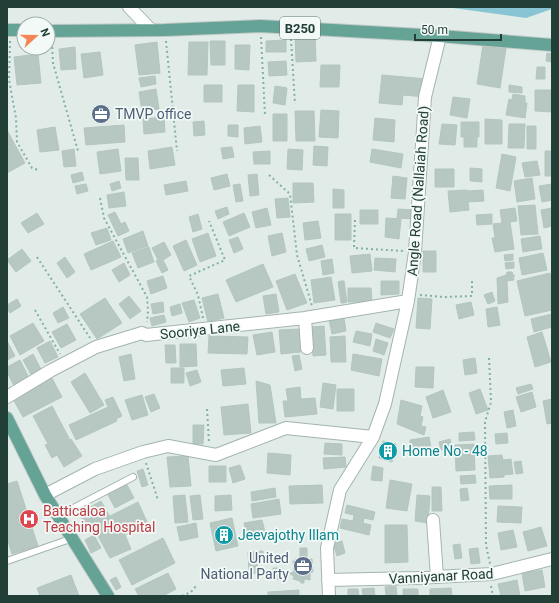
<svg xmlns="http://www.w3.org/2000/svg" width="559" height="603" font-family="Roboto,sans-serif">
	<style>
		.water { fill: #88c4d3 }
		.building { fill: #b7c7c1; stroke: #b4c6bf }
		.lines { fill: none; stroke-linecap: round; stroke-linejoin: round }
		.lane-casing { stroke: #a4b4af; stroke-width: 8 }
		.street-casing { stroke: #a4b4af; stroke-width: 14 }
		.primary-casing { stroke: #c1c9c7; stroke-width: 14 }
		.path { stroke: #81b1a4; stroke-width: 2; stroke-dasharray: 2 3; stroke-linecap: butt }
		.lane { stroke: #fff; stroke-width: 6 }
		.street { stroke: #fff; stroke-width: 12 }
		.primary { stroke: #65a396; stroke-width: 12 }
		.labels { text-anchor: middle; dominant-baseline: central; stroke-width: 3.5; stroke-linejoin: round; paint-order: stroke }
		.shield { fill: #f2f9f6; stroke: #607670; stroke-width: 1 }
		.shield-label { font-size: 13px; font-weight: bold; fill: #213e37 }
		.service-label { font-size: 14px; fill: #4e5e75; stroke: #f2f9f6; text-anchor: start }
		.street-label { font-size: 14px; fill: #213e37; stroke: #f2f9f6 }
		.culture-label { font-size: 14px; fill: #0d838f; stroke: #f2f9f6; text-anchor: start }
		.health-label { font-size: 14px; fill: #be3a42; stroke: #f2f9f6; text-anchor: start }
	</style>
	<rect width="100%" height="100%" fill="#e1ece8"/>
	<path class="water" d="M446 7H552V9L526 18Z"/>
	<path class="building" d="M315 34 316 61 296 62 295 35Z
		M286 40V52H266V41Z
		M210 41H225V65H211Z
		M157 42 160 73 139 75 135 45Z
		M189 42H208L207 75H188Z
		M235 45H250L249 70 235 69Z
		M483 45 506 48 500 88 477 84Z
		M75 47 76 69 61 70 59 49Z
		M100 52 103 75 84 78 81 54Z
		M547 53 552 54V62L546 61Z
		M38 54 41 83 17 85 14 57Z
		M286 61 287 75 269 76 268 62Z
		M321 65H340L339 87H320Z
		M537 67H545V79H536Z
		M382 75 427 79 425 97 403 95 402 105 379 103Z
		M155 76 156 84 141 87 139 78Z
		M204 85H222V102H204Z
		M238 85H254V112L237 111Z
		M509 85 522 87V93L509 92Z
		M275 86 287 88 285 105 273 103Z
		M156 89 159 109 142 111 139 92Z
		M535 90H552V112L535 111Z
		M513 94 525 96V103H527L525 118 506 115 509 99 512 100Z
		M453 97 470 99 467 118 450 115Z
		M321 110 339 111 338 138 319 137Z
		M295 111H314L315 141H296Z
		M273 114H287V141H273Z
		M164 117 165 132 144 134 143 119Z
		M375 118 395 120 394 142 373 140Z
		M485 119 502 120V144H485Z
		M204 121 205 135 194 136 193 122Z
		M461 122H479V137H477V147H464V137H461Z
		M442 124 457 125 455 145 439 144Z
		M509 124H525L524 148H508Z
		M124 125 125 142 86 145 84 128Z
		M228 125H238V137L228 136Z
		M260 126 262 142 245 144 244 128Z
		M527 126H536V149H527Z
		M55 127 59 150 40 152 37 130Z
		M7 130 25 163 7 173Z
		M314 146 328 147 327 166 313 165Z
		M172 147 175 165 150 169 148 151Z
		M232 147 234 157 223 159 221 148Z
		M74 149 76 166 64 167 62 151Z
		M118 149 121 171 100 174 97 152Z
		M288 149 303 150 302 170 287 169Z
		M372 149 403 154 401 168 370 162Z
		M270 151V164H254L253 152Z
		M545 151H552V176H545Z
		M502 154 516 157 510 191 496 188Z
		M125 158H138L139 180H126Z
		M537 161 540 175 525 177 522 163Z
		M470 168 482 169V182L470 181Z
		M435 169H454V187H435Z
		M82 172 84 180 73 183 71 175Z
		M227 174 230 186 214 190 211 178Z
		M257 174 259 195 250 196 248 175Z
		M393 176 407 178 405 199 391 198Z
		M532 178 535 199 517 202 514 181Z
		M119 181 121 188 112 191 110 184Z
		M186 181 188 191 166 195 164 185Z
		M293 183H313L314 202 293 203Z
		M86 184 88 191 77 194 75 186Z
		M240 184 243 201 236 202 233 185Z
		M552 184V200L542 202 539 186Z
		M333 189 344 190V208H333Z
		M467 190V191L483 190 484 201 468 202 469 210 450 212 448 191Z
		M124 192 126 206 109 208 107 195Z
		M288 198 290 217 277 218 275 199Z
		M535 205 538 234 521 235 518 206Z
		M227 207 229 214 218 219 215 211Z
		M267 208 271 225 256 228 252 212Z
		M515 208 517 221 510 222 514 249 495 252 492 238H495L493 224 502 223 500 210Z
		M552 208V226L544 228 541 210Z
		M398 209 414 210 413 219 397 218Z
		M360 210H378V224H360Z
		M115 212 121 224 125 222 129 231 118 236 108 215Z
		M37 213 44 224 28 233 21 223Z
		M244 213 250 227 229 236 223 222Z
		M198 214 202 229 193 232 189 217Z
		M335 214H351V240H335Z
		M492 214V224L477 225 476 215Z
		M386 218 401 219 399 239 385 237Z
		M318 221 321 238 305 240 303 223Z
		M107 228 111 240 96 245 91 233Z
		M143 231 148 246 128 253 123 239Z
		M208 233 216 256 200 262 192 239Z
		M282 233 286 252 272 256 268 236Z
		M540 236 542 249 523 252 521 239Z
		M238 237 243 249 234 253 229 240Z
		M186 240 197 265 184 271 173 246Z
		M113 241 121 257 91 270 84 254Z
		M164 242 171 255 163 260 168 270 162 273 156 261 158 260 152 248Z
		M322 245 325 257 309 261 306 249Z
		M149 247 154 262 138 268 132 253Z
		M22 249 31 261 16 272 7 260Z
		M423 251H436V272H423Z
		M543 253 547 270 522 275 519 258Z
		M370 254 372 271 352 273 350 256Z
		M513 254V260L505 261 504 255Z
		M65 257 75 272 67 278 57 263Z
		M375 258 396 259 395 272 374 270Z
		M332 259 334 273 323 275 321 261Z
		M514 262V268L506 269 505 263Z
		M124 263 130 275 119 282 112 270Z
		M263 264 273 287 236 302 226 280Z
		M507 272H512L513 275 515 276H513L514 280 507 281 508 302 498 304 497 278 506 275Z
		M550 273 552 281V310L525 316 517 281Z
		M295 274 307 303 287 310 276 281Z
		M163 276 167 288 151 294 147 281Z
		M331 277 335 300 314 303 311 280Z
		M341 281 344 303H341L338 282Z
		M341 281H344L347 302 344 303Z
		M381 281H399V294L381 295Z
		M348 288H371L372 302H348Z
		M492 292 495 301 488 304 484 295Z
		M218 294 224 318 208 322 202 298Z
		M276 294 279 312 266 314 263 296Z
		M129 296 141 311 130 319 119 304Z
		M105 298 122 323 97 339 80 314Z
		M418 298 432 299 430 329 416 328Z
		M17 299 21 306 10 313 7 309V305Z
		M194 300 200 318 189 322 182 303Z
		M163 302 164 312 153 314 151 304Z
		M471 302 474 315 459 319 456 305Z
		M180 304 182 313 172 316 170 307Z
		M63 307 69 318 58 323 53 313Z
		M497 307 500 325 488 327 486 309Z
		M552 314V327L534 332 531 319Z
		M164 315 166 322 152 326 150 318Z
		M344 318 346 331 332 334 329 320Z
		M33 323 44 341 20 355 10 336Z
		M376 323 394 329 390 338 373 332Z
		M67 324 76 340 61 348 52 332Z
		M324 326 326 355 313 356 311 327Z
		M300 329 301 352 281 354 279 330Z
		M356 331 372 334 370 346 353 342Z
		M272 332 275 352 257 355 253 335Z
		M542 332 551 362 535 367 527 337Z
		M209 336 248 337 247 354 208 353Z
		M345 336 346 362H331L330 337Z
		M376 339 388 343 384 355 373 351Z
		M7 341 15 356 7 360Z
		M50 341 58 357 45 363 37 348Z
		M180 344H196L197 366 180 367Z
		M165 345H175L176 363H166Z
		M33 354 43 373 33 378 23 360Z
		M131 354 135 379 124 381 119 357Z
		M353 354 382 359 379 376 351 370Z
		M299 355 302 369 295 371 292 356Z
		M475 358 477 373 465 375 463 360Z
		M20 360 29 378 14 386 7 372V367Z
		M416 367H434L433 388 415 387Z
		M171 368H184V383H171Z
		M244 368 246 384 223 386 221 370Z
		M197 370 201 382 190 386 186 373Z
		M85 373 104 405 90 413 71 382Z
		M52 378 62 397 23 417 13 399Z
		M256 381 270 385 276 423H259Z
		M323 383 336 385 333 409 320 407Z
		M531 384 533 389 518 394 516 388Z
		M300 387 301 399 315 398 317 414 285 417 283 401H288L286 389Z
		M337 389H354V411H337Z
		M480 389 488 410 476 414 469 393Z
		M443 390 451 412 433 418 426 397Z
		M532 392 536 407 521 412 516 397Z
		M154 394 160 408 151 412 145 397Z
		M142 395 148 415 132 420 125 400Z
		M113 397 122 416 116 419 117 421 76 440 69 425 108 407 105 400Z
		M552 399V423L547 424 543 401Z
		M401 400 422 406 420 416 423 417 421 426 426 427 424 435 397 424Z
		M248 404 251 433 224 435 221 407Z
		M52 406 70 440 71 439 82 456 64 467 57 455 52 458 45 445 48 444 33 416Z
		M513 410 516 426 507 428 504 412Z
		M193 425H204L203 444H193Z
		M474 432 475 440 459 441V433Z
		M507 433 508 443 496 444 495 434Z
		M429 437 431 448 410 452V440Z
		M450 439 452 448 441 450 439 442Z
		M383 441 396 444 392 462 379 458Z
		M325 443 342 444V455L324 454Z
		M474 444 475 470 456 471 455 445Z
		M268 453 291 455 290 475 267 473Z
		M502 455 503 460 511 459 513 474 504 475V477L490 478 488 456Z
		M188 456 191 486 170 487 167 457Z
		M345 457 346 467 324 469 323 458Z
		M521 461 523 473 516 474 514 462Z
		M240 465 245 479 233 483 229 468Z
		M209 466H226V482H209Z
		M373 466 383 468 382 481 371 480Z
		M143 469 148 485 142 487 137 471Z
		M475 475 476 483 461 484 460 476Z
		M390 480 412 484 407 511 386 508Z
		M17 481 38 546 12 554 7 538V484Z
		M126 483 134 498 115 508 107 493Z
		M322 485 323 503 290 504 289 486Z
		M512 485V499H490L489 486Z
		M432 487H441L442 511H432Z
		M275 488 276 497 252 501 251 492Z
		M467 488 469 500 461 501 460 489Z
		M185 495 188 522 175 523 173 496Z
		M200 495 203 519 193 520 190 496Z
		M231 495 232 510 215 511V496Z
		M417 495 430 496 428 523 415 521Z
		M279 499 281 514 253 518 251 504Z
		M101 501 110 517 88 530 79 513Z
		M138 502 148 524 125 535 131 549 110 558 92 525Z
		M347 505 375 512 373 520 364 518 363 523 371 525 369 535 340 528 342 519 353 521 354 515 345 513Z
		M498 506 522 507 521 523 497 522Z
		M232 518 238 546 216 551 210 523Z
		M262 520 265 532 247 536 244 523Z
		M196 523 198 537 180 541 177 527Z
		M385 525H407L408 562 385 563Z
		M541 527 547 546 528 551 523 532Z
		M513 530 517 547 501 550 498 533Z
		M94 535 101 548 91 553 85 540Z
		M163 538 175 563 132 585 119 560Z
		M342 541 345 553 337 556 333 543Z
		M460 544 462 558 455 559 453 545Z
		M300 548H307V560L312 559 313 572H310V580L304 579V583H301L300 581 293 579 294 576 290 574V573L294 572 293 561 300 560Z
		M478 548 480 563 471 564 469 549Z
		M263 551 264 560 257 561 258 573 249 574 248 552Z
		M273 568H282L281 580 273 579Z
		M542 570 545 587 525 591 522 573Z
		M168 573 176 589 163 596H139L135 589Z
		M71 575 79 596H40L37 588Z
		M116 577 121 587 116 590 110 580Z
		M517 580 520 596H501L498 584Z
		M396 586 397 596H386L385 587Z
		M374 588 375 596H363L362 589Z
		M451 588 452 596H430V589Z
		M348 589H358L359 596H348Z
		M403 589H418V596H403Z
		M299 590V596H268V592Z"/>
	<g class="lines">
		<g class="lane-casing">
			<path id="lane" d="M58 516 133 477
				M7 561 73 538"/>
		</g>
		<g class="street-casing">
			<path id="street" d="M129 7 151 30
				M305 318 307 348
				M7 397 50 371 96 347 142 333 146 335 305 318 408 301
				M45 495 95 469 143 452 168 446 216 455 286 428 373 437
				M433 520 437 577
				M328 580 416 578 492 574 552 559
				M329 596 327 548 340 490 373 437 385 404 408 301 415 252 425 97 440 36"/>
		</g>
		<g class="primary-casing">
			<path id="primary" d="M7 30H24
				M48 31 165 30 260 26 440 36 552 45
				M7 418 45 495 108 596"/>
		</g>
		<path class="path" d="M261 37 265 115
			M291 39 295 104
			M10 41 9 80 16 118 17 142 32 168 38 170
			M166 41 177 151
			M52 42 53 63 78 151
			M269 175 290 194 297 255 312 306
			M100 198 104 218 147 297 148 311 147 322
			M355 220 354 248 404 251
			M37 257 90 338
			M420 295 444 297 472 296V279
			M35 310 60 354
			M203 318 198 295 189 276 225 260 209 221
			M489 358 491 402 485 422 486 545 490 564
			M207 409 209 442
			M146 463 158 500
			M491 586 493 596
			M182 596 191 592 196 586"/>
		<use href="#lane" class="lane"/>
		<use href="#street" class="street"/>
		<use href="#primary" class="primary"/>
	</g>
	<defs>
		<g id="office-disc" transform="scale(1)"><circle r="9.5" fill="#5c6f8a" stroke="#f2f9f6"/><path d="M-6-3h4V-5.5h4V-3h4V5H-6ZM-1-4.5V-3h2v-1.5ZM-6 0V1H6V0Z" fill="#fff"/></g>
		<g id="building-disc" transform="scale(1)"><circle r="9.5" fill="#0f9aa8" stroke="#f2f9f6"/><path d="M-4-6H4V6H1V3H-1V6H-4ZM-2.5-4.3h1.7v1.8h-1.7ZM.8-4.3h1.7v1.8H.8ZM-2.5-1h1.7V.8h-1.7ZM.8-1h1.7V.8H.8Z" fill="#fff"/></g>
		<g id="hospital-disc" transform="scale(1)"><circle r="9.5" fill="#e0444e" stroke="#f2f9f6"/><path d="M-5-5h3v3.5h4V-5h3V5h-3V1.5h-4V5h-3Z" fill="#fff"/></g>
	</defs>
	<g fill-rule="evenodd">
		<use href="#office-disc" x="101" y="114"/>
		<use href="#building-disc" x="388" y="451"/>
		<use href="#hospital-disc" x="29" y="519"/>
		<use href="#building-disc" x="224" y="535"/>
		<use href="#office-disc" x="303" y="566"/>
	</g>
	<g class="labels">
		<rect class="shield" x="280" y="17" width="40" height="22" rx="3"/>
		<g class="shield-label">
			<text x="300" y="28">B250</text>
		</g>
		<g class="service-label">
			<text x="115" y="114">TMVP office</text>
			<text x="289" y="558" text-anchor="end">United<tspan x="289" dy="16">National Party</tspan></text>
		</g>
		<g class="street-label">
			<text transform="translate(418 191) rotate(-86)">Angle Road (Nallaiah Road)</text>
			<text transform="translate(200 330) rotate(-6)">Sooriya Lane</text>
			<text transform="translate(441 576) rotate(-3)">Vanniyanar Road</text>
		</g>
		<g class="culture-label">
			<text x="402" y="451">Home No - 48</text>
			<text x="238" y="535">Jeevajothy Illam</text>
		</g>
		<g class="health-label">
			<text x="43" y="511">Batticaloa<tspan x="43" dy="16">Teaching Hospital</tspan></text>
		</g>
	</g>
	<rect width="559" height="603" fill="none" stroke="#213e37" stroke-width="16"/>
	<g transform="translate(36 36) rotate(69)"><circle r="19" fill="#f2f9f6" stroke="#9eaeaa"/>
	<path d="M0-3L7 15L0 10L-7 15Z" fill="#f58556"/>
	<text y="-6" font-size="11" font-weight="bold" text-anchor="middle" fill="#213e37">N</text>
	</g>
	<path d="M415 34v6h86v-6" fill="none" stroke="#213e37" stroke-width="2"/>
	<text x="421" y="34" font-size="12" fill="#213e37" stroke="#f2f9f6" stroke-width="3" paint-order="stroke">50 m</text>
</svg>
